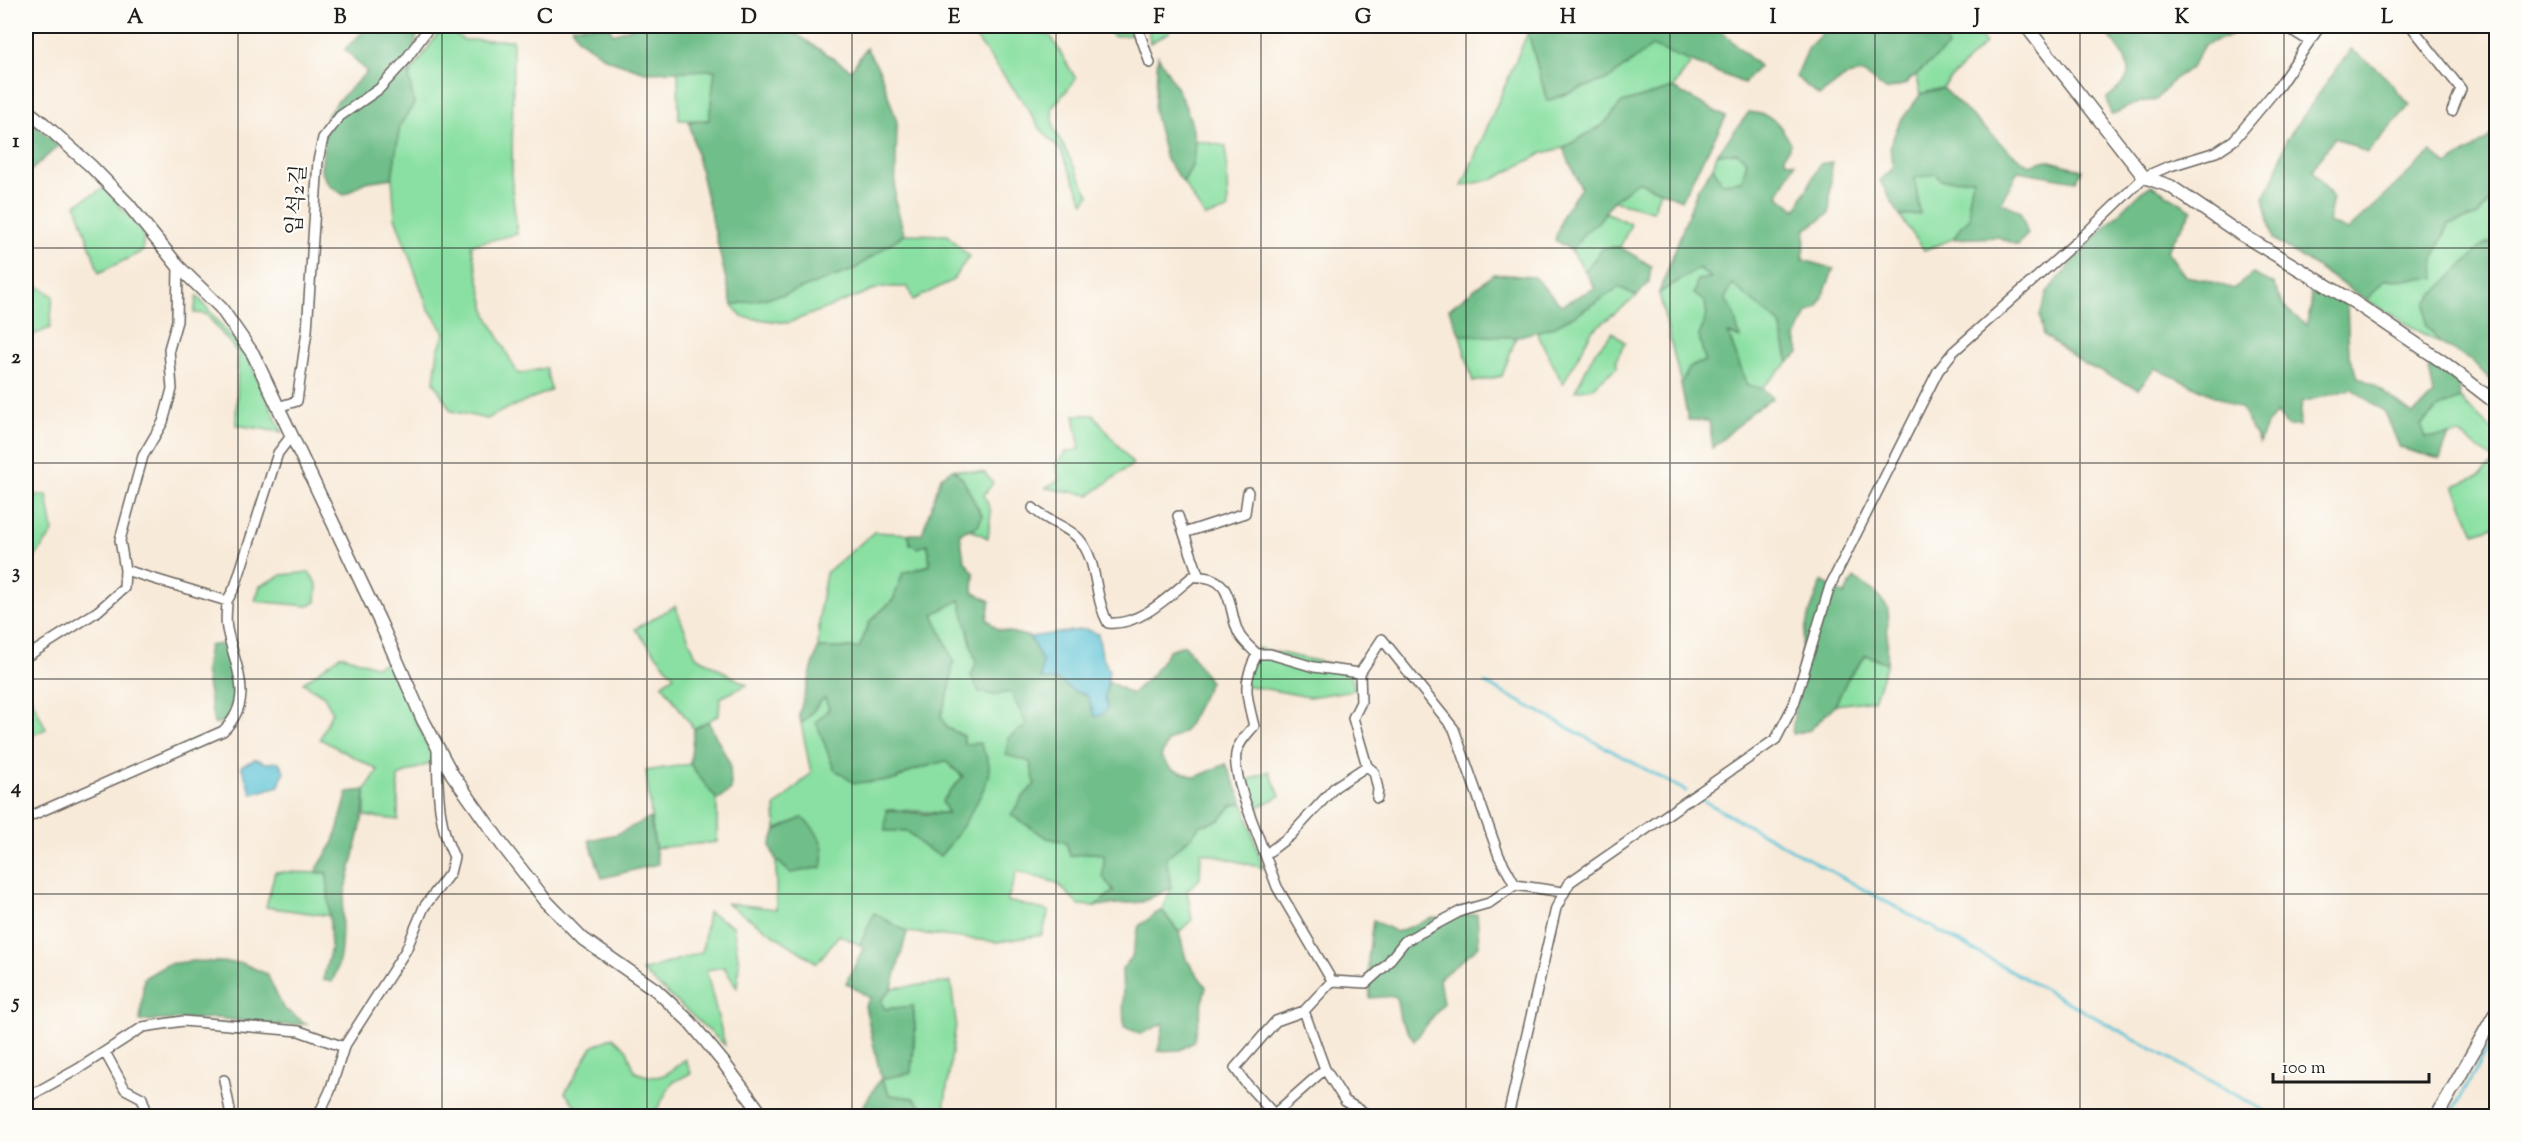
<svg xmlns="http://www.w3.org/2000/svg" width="2522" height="1142" font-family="'Sorts Mill Goudy','Noto Serif KR',serif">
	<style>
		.green { fill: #8ae0a3; stroke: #537e60; stroke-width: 1.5 }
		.forest { fill: #6fbe89; stroke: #466d52; stroke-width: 1.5 }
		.water { fill: #5ac2d6; stroke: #3b6f79; stroke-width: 1.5 }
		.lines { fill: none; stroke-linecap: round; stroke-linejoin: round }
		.stream { stroke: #5ac2d6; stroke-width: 3 }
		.minor-casing { stroke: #69645e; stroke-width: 12 }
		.tertiary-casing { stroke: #69645e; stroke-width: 15 }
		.minor { stroke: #fff; stroke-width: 9 }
		.tertiary { stroke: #fff; stroke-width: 12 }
		.grid { fill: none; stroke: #1c1c1c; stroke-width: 1.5; stroke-opacity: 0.55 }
		.labels { text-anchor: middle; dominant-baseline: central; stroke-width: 4.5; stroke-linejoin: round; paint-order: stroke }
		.street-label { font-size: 21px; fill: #1c1c1c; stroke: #fdfcf7 }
		.neatline { fill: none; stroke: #1c1c1c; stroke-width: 2 }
		.grid-label { font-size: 20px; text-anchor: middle; font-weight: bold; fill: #1c1c1c }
	</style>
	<rect width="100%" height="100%" fill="#fdfcf7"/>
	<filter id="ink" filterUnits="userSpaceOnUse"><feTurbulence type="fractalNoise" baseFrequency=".0167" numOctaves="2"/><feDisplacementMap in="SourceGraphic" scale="12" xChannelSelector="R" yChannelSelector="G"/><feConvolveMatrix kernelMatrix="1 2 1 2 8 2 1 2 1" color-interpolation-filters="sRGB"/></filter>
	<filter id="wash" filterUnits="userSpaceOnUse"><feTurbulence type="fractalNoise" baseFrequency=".008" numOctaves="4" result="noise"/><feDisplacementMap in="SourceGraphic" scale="24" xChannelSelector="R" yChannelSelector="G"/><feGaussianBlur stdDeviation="1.35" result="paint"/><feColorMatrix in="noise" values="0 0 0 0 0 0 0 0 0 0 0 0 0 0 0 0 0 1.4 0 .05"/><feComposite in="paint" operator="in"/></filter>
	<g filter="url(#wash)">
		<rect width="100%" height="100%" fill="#f8ead9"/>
		<path class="green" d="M443 26 464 40H513L512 188 517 234 471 245 487 315 518 374 546 368 551 390C529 401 507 407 487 419L451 411 434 382 438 350 445 333 428 308 395 217 392 178 400 125 414 104 409 76Z
			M967 26H1034L1052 38 1076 79 1052 108 1054 128 1089 195 1084 203 1061 151 1039 127 1025 104Z
			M1106 26H1128L1133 35 1112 36Z
			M1148 26H1169L1170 32 1150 43Z
			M1519 26H1536L1528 32 1547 101 1610 78 1652 45 1669 52 1695 57 1673 88 1622 103 1603 125 1563 148 1543 153 1494 179 1462 186 1528 32Z
			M1937 26H1973L1985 43 1942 88 1921 94 1916 75 1947 47Z
			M715 70 709 120H679L678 71Z
			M1195 140 1226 146 1228 210 1205 217 1183 182 1192 166Z
			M1737 152 1747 161 1742 181 1722 183 1713 167 1717 154Z
			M1936 174 1942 180 1973 179 1969 202 1970 218 1961 227 1953 239 1924 250 1900 216 1920 214 1914 178Z
			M1638 181 1660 191 1653 211 1613 201Z
			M104 188 143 232V251L99 273 76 204Z
			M2496 192V240L2484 244 2426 325 2441 344 2367 300 2384 280 2434 278V258L2449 224 2478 216Z
			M1605 212 1631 224 1620 247 1603 248 1585 271 1572 251 1584 233 1599 221Z
			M904 234 947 235 969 256 952 281 913 300 908 287H881L788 323 742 317 732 305 786 294 853 270Z
			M1699 268 1711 279 1694 293 1705 302 1707 315 1699 336 1705 361 1690 367 1681 384 1659 293Z
			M26 278 53 296 50 328 26 338Z
			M1732 283 1780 324 1789 362 1762 388 1747 386 1728 332 1739 337 1725 299Z
			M1619 287 1637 296 1592 331 1563 384 1536 331C1567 323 1593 304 1619 287Z
			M197 296 248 357 282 432 236 425 238 353 206 314 194 313Z
			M1613 332 1625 343 1616 360 1617 367 1592 388 1575 391 1595 352Z
			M1460 335 1516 337 1502 376 1473 382Z
			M2460 399 2496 433V526L2475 533 2454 486 2481 475 2495 461 2459 434 2426 438 2421 425 2437 409Z
			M1074 415H1094L1133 464 1090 495 1046 488 1060 479 1055 465 1066 452 1080 449Z
			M953 469 985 473 993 483 984 495 991 512 988 538 970 529 978 526 982 516 962 478Z
			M26 475 28 495H47L53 532 26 570Z
			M874 532 909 534 910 544 928 543 930 565 903 573 893 600 870 621 859 648H818L820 608 826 573Z
			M309 572 317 584 316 602 309 606 255 601 260 586 282 575Z
			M960 599 976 663 993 695 1011 692 1027 725 1035 784 1021 799C1032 827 1035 836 1066 842L1070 856 1090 853 1105 854 1104 877 1114 891 1095 906 1079 905 1057 883 1016 871 1015 879 1007 901 1049 911 1042 935 998 942 907 932 874 913 860 945 839 935 817 963 726 903 776 909V860L791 873 822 867 802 818 776 830 775 807 811 773 801 723C812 717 814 705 825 698L829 708 817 722 834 769 895 780 911 771 945 761 963 777 942 801 949 813C928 814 906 808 886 810L924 847 986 784 964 744V736L947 728 941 716 950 687 953 660 933 614Z
			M675 606 696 656 747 685 720 698 719 715 694 729 662 684 674 676 635 629Z
			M1257 648 1349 668 1355 690 1309 697 1239 684Z
			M341 655 375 666 387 663 432 754 431 763 398 776V820L365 816V790L378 770 320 739 332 711 324 696 303 683Z
			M1867 655 1887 663 1874 700 1835 705 1848 678Z
			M26 687 46 729 26 738Z
			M690 764 717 800V842L655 848 646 771Z
			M1269 771 1280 796 1256 808 1246 781Z
			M1243 803 1263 868 1201 852 1200 879 1187 890 1192 920 1179 932 1162 910 1171 888 1166 858 1192 836 1199 826 1220 820 1231 806Z
			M275 872 327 873 331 916 266 907Z
			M708 912 733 926 739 963 737 988 724 967 706 970 725 1045 642 971 702 952Z
			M951 982 956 1023 943 1116H933L913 1098 890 1095 881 1078 913 1062 915 1027 913 1006 884 1009 881 1001 892 988Z
			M613 1037 627 1050 635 1072C661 1082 665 1076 685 1059L691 1073 672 1083 653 1116H586L587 1115 574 1104 565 1093 592 1047Z"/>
		<path class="forest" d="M369 26H406L417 34 409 76 414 104 400 125 392 178 365 182 344 195 329 185 321 171 327 116 337 102 367 72 345 49Z
			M572 26H609L613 34 636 26H775L793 32 851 70 866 48 880 71 897 122 895 200 904 234 853 270 786 294 732 305 689 122 709 120 715 70 645 72 607 59 577 38Z
			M1536 26H1718L1723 33 1759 66 1744 83 1652 46 1610 78 1547 101 1528 32Z
			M1829 26H1937L1948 47 1905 84 1886 90 1863 73 1846 76 1819 96 1796 77 1809 47Z
			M2101 26H2224L2231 35 2204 45 2191 68 2174 79 2156 100 2139 102 2111 115 2107 98C2113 93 2125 84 2127 77 2133 59 2110 38 2101 26Z
			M2351 49 2381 72 2410 105 2367 153 2335 137 2312 170 2333 198 2328 222 2348 230 2431 152 2447 165 2485 141 2493 133 2496 139V192L2478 216 2449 224 2434 258 2435 278 2384 280 2367 300 2273 239 2264 197 2275 176 2286 140Z
			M1158 56C1177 87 1203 128 1192 165 1190 171 1186 177 1183 182L1166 160 1154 111Z
			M1673 88 1726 117 1681 200 1638 181 1613 201 1599 221 1584 233 1572 251 1555 240 1563 214 1581 188 1563 148 1603 125 1622 103Z
			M1942 88 2008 150 2029 165 2047 160 2082 170 2076 181 2018 171 2001 202 2020 211 2028 234 2017 245 1998 237 1953 239 1961 226 1970 218 1969 202 1973 179 1941 180 1936 174 1915 178 1920 214 1900 216 1880 181 1893 168 1890 146 1899 123 1921 94Z
			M1749 112C1774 115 1779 122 1791 144L1785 155V161L1795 163 1778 195 1796 210 1820 164 1832 162 1829 214 1806 229 1803 260 1834 269 1818 307 1807 313 1796 338 1799 353 1789 362 1780 324 1732 284 1725 299 1733 311 1740 338 1728 333 1747 386 1762 388 1773 398 1754 410 1713 448 1709 421 1688 420 1681 384 1690 367 1705 361 1699 336 1707 315 1705 302 1694 294 1697 280 1711 278 1699 268 1659 293 1698 188 1713 167 1722 183 1742 181 1747 161 1737 152 1717 154Z
			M26 117 58 146 26 175Z
			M2152 185 2192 210 2167 251 2185 276 2207 280 2233 289 2253 274 2273 284 2284 307 2306 325 2311 308V282L2347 305 2349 356 2358 377 2374 385 2413 414 2434 394 2428 364 2458 384 2460 399 2437 409 2421 425 2426 438 2449 435 2440 459 2400 448 2385 412 2352 389 2302 402 2299 426H2287L2277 413 2266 425 2259 443 2242 409 2155 368 2138 389 2084 364 2044 335 2040 316 2047 292 2089 243 2141 192Z
			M2496 240V386L2470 359 2441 344 2426 325V302L2484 244Z
			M1620 247 1651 266 1649 282 1637 296 1619 287 1581 312 1553 327 1516 337 1460 335 1449 309 1494 274 1534 277 1561 305 1595 288 1585 271 1603 248Z
			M953 469 962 478 982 516 978 526 960 533 964 560 974 573 973 592 990 601 987 619 997 629 1030 637 1042 661 1041 679 1060 681 1107 707 1105 697 1108 681 1131 694 1153 674 1169 650 1185 645 1210 682 1185 731 1168 741 1161 757 1171 769 1196 777 1226 764 1243 803 1231 806 1220 820 1199 826 1192 836 1166 858 1171 888 1142 902 1095 906 1114 891 1103 877 1104 854 1090 853 1070 856 1066 842 1047 838 1011 815 1021 799 1035 784 1030 762 1006 755 1008 738 1027 725 1011 692 993 695 979 692 971 676 976 663 960 600 933 614 953 660 950 687 941 716 947 728 964 736V744L980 743C983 750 988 758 989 765 992 786 954 841 940 856L924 847 907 831H885L886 810 928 814 948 813 942 801 963 776 945 761 911 771 895 780 854 783 834 769 816 722 829 709 825 698C814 705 812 717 801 723L799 714 818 648H859L870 621 893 600 903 573 930 565 928 544 918 548 910 544 909 534H922L941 477Z
			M1854 578 1876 593 1888 608 1887 663 1866 655 1848 678 1835 705 1810 730 1792 734 1802 644 1809 614 1822 581 1844 595Z
			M221 644 229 660 236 694 225 721 214 724 205 670 209 646Z
			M708 721 730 764 731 790 717 800 690 764 694 729Z
			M365 790C364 832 349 865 343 905 340 934 345 954 332 982L323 980 331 947 327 873 315 872 334 842 348 792Z
			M650 818 658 864 602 878 589 840 617 834Z
			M802 818C819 830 827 848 822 867L791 873 776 860 770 846 776 830Z
			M1161 910 1179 932 1186 959 1206 987 1194 1042 1180 1050 1158 1051 1164 1023 1141 1034 1124 1027 1122 969 1132 957 1139 926Z
			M874 913 907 932 892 988 881 1001 885 1009 913 1006 915 1027 911 1073 881 1079 890 1095 913 1098 933 1116H857L881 1078 865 1006 870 998 846 983 863 949 860 945Z
			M1477 914 1479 946 1439 979 1443 1004 1414 1041 1400 1019 1396 996 1370 998 1368 959 1373 920 1396 932 1433 918Z
			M193 961 242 963 267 974 283 1008 307 1024 275 1025 218 1018 140 1021 144 978 168 964Z"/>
		<path class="water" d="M1086 629 1098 634 1102 655 1109 671 1105 697 1107 707 1103 714 1095 717 1087 695 1072 690 1060 681 1041 679 1042 661 1030 637Z
			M256 759 266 763 279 762 284 771 279 786 252 794 241 766Z"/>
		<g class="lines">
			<path class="stream" d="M1485 683 1686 791
				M1702 800 2274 1116
				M2450 1116 2496 1034"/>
		</g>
	</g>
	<g filter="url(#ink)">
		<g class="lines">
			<g class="minor-casing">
				<path id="minor" d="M1137 26 1150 63
					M2285 26 2309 41
					M2411 26 2461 89 2452 111
					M278 407 297 401 307 331 318 161 323 138 340 116 379 89 404 62 430 26
					M1033 508C1046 522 1068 526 1079 539 1099 562 1093 596 1108 623 1140 626 1169 596 1192 577 1235 574 1227 607 1238 632 1241 640 1251 648 1257 654H1270L1314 667 1360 673
					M1178 516 1199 577
					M1184 533 1245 513 1248 492
					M125 570 227 601 235 587 278 453 292 435
					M1257 654C1242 683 1246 695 1254 726 1247 734 1238 743 1236 754 1232 777 1257 831 1265 855
					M26 657 98 611 124 588 125 570 120 540 143 456 163 422 172 389 169 349 177 321 178 266
					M1377 798 1378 789 1374 772 1367 766 1353 718 1361 702 1360 673 1382 639 1454 729 1499 856 1515 885 1563 892
					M26 818 223 731C256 699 235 668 227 629 225 620 227 610 227 601
					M1332 981 1277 887 1265 855 1291 835 1335 787 1367 766
					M105 1052 125 1089 142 1098 148 1116
					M224 1080 230 1110 229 1116
					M26 1098 78 1069 143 1027 183 1021 299 1031 344 1047
					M1274 1114 1244 1081 1235 1068 1276 1021 1304 1011
					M318 1116 330 1091 344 1047 406 950 424 907 450 873 454 857C437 824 438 786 437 749
					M1272 1116 1325 1069
					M1370 1116 1345 1101 1325 1069 1304 1011 1332 981 1366 983 1385 966 1405 941 1461 911 1489 903 1515 885
					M1508 1116 1556 908 1570 882 1776 739 1794 704 1830 586 1938 371 1953 352 2084 235 2144 177 2167 167 2216 152 2234 140 2279 86 2320 26"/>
			</g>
			<g class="tertiary-casing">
				<path id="tertiary" d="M2026 26 2144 177 2170 186 2236 231 2354 302 2443 362 2496 403
					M26 110 44 124 91 166 128 204 178 266 221 308 253 354 380 622 423 720 452 774 503 846 546 901 583 939 656 990 690 1022 723 1062 763 1116
					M2437 1116 2496 1012"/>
			</g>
			<use href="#minor" class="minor"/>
			<use href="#tertiary" class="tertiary"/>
		</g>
	</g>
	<path class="grid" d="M238 26V1116M442 26V1116M647 26V1116M852 26V1116M1056 26V1116M1261 26V1116M1466 26V1116M1670 26V1116M1875 26V1116M2080 26V1116M2284 26V1116M26 248H2496M26 463H2496M26 679H2496M26 894H2496"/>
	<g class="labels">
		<g class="street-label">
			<text transform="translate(298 200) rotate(-86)">입석2길</text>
		</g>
	</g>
	<rect width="2522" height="1142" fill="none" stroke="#fdfcf7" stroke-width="66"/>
	<path d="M2273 1073v9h156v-9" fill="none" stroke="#1c1c1c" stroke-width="3"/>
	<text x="2282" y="1073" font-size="18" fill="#1c1c1c" stroke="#fdfcf7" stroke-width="4.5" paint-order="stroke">100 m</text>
	<rect x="33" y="33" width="2456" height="1076" class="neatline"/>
	<g class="grid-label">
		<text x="135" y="23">A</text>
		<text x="340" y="23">B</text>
		<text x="545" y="23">C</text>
		<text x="749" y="23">D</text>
		<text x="954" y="23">E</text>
		<text x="1159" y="23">F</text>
		<text x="1363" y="23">G</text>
		<text x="1568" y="23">H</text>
		<text x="1773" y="23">I</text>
		<text x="1977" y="23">J</text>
		<text x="2182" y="23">K</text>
		<text x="2387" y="23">L</text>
		<text x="16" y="147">1</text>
		<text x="16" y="363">2</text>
		<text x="16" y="578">3</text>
		<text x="16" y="793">4</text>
		<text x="16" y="1008">5</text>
	</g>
</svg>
